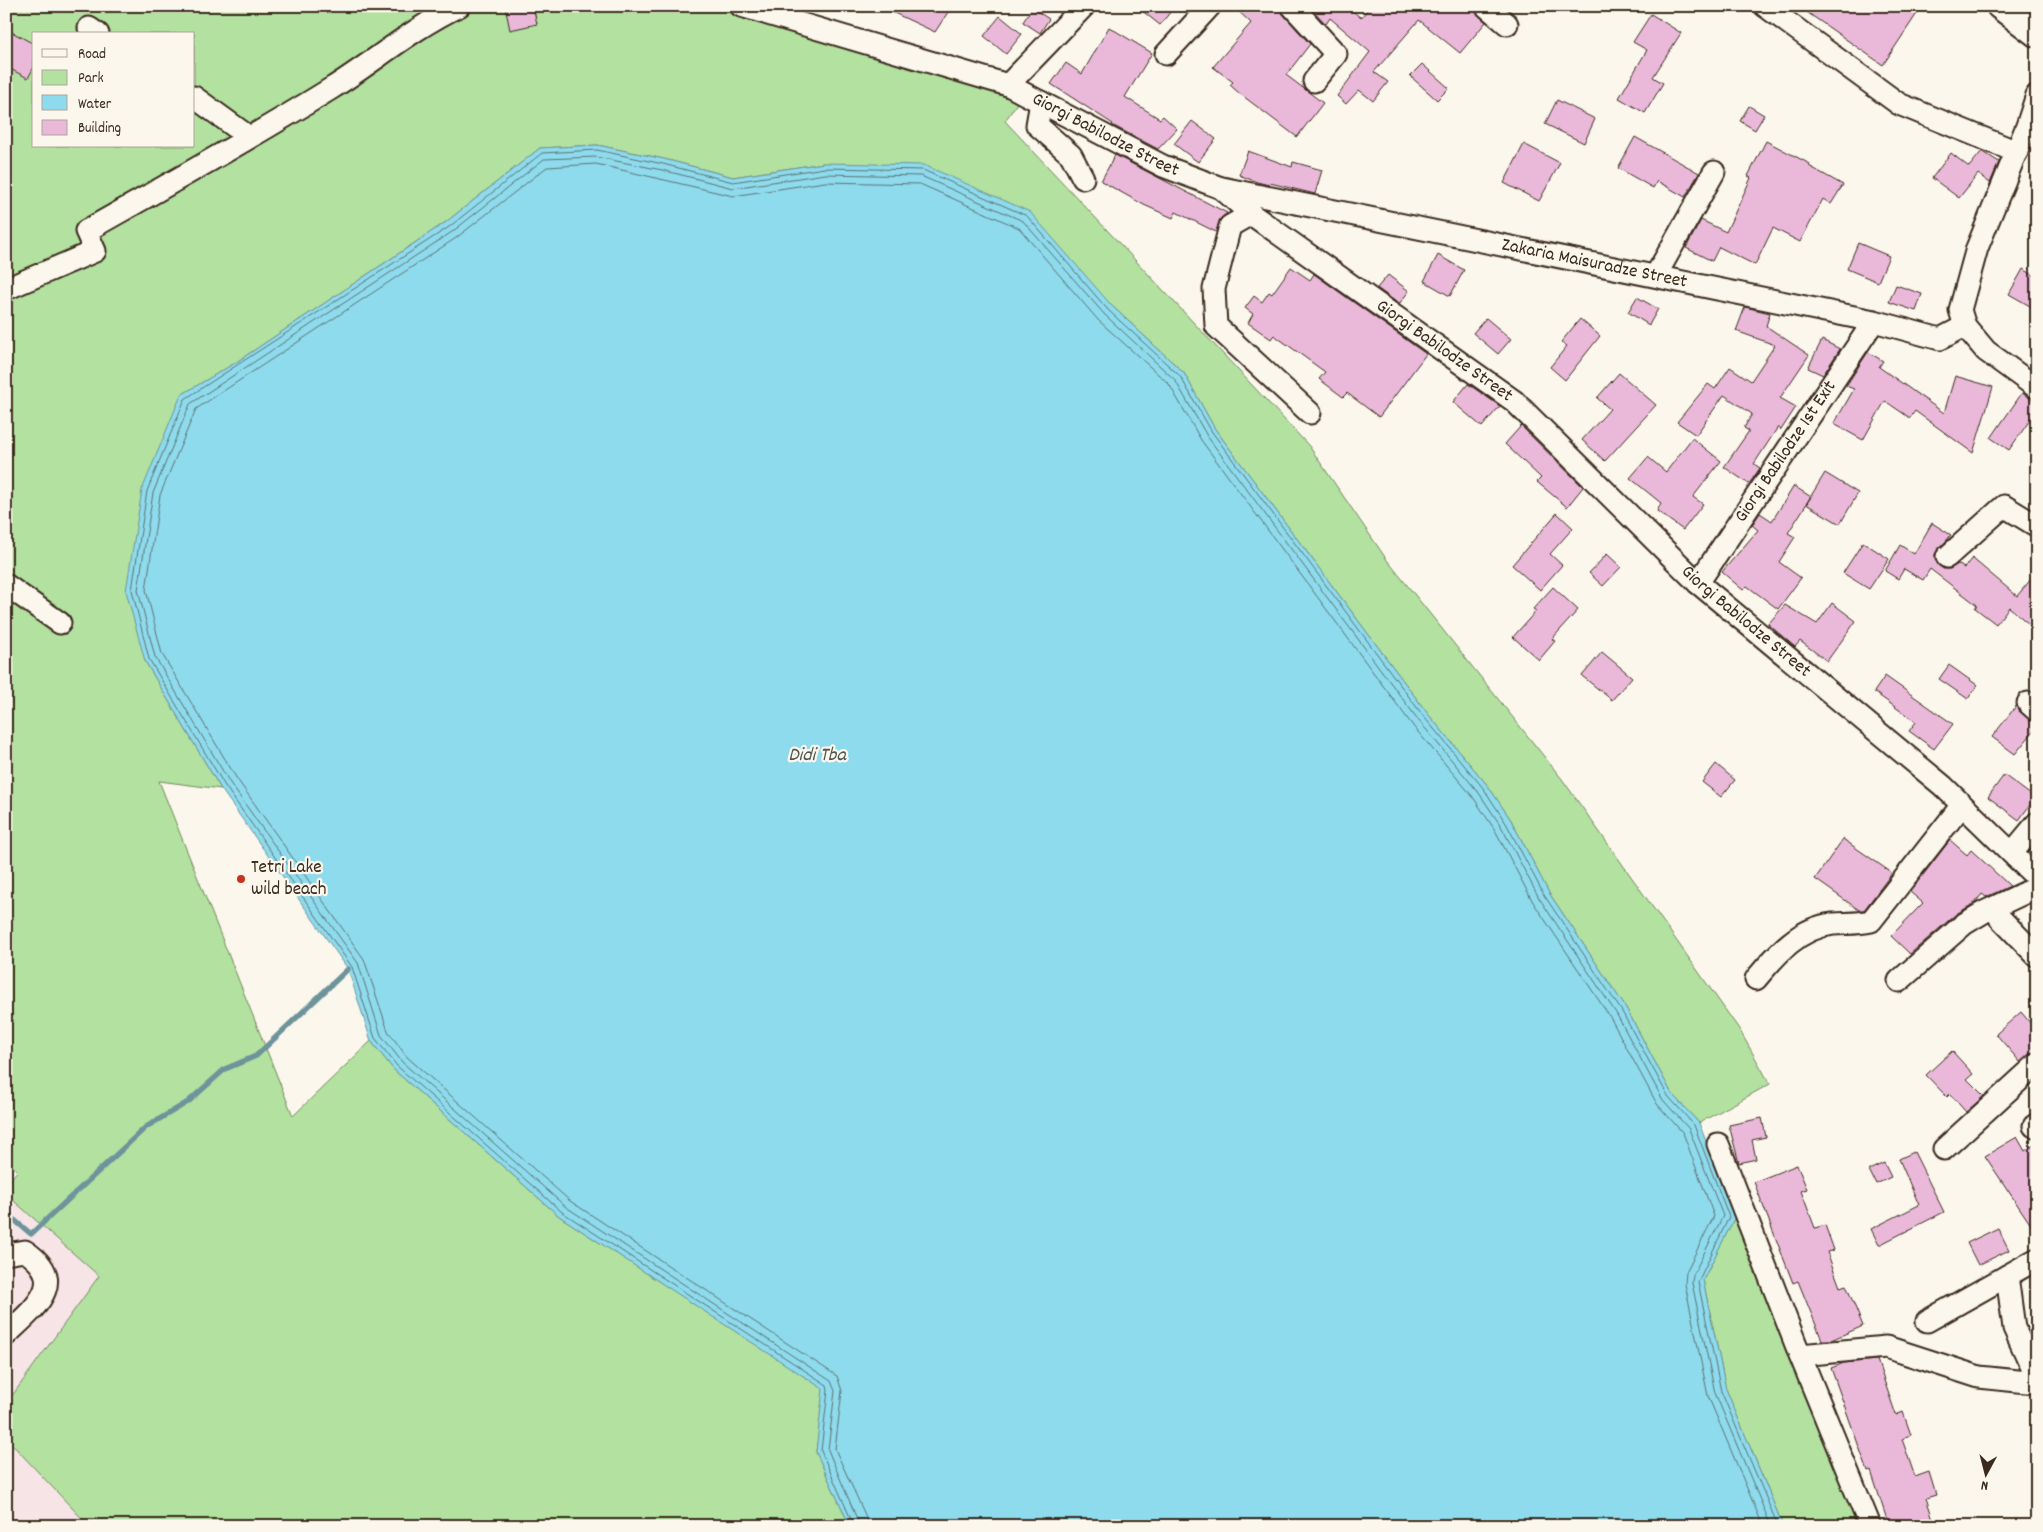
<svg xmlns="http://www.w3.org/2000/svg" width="2043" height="1532" font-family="Dekko,sans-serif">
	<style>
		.built { fill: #f6e4e7 }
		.green { fill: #b2e1a0; stroke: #76865f; fill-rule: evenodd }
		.water { fill: #8edbee; stroke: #6d949b }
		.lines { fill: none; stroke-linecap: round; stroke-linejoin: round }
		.shore { stroke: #5c7171; stroke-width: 1 }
		.stream { stroke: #6d949b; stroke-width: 5.5 }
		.building { fill: #eab9da; stroke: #3b2a1e }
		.minor-casing { stroke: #3b2a1e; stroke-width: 25 }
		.major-casing { stroke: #3b2a1e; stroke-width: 30 }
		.minor { stroke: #fbf7ec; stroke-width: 21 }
		.major { stroke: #fbf7ec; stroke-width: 26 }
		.poi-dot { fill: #c8321e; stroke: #fbf7ec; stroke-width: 2 }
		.labels { text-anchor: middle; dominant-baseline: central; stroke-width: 4.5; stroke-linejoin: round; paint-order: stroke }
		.street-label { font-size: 19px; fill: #3b2a1e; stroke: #fbf7ec }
		.poi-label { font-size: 19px; fill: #3b2a1e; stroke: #fbf7ec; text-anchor: start }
		.water-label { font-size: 20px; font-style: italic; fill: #505652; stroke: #fbf7ec }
	</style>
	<rect width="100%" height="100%" fill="#fbf7ec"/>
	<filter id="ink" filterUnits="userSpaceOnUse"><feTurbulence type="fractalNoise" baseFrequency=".02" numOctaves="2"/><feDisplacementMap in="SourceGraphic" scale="10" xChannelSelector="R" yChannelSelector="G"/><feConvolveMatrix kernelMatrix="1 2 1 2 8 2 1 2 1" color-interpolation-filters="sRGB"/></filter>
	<g filter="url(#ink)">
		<path class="built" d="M6 1194 99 1276 6 1404Z
			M6 1438 89 1526H6Z"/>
		<path class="green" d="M6 6H709L981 85 1019 100 1005 121 1309 446 1387 560 1562 779 1739 1029 1770 1084 1699 1123 1672 1094 1626 1008 1549 893 1511 820 1488 786 1428 714 1215 429 1184 373 1112 306 824 163 733 177 664 159 597 145 540 148 446 222 235 363 181 395 145 661 221 789 159 781 293 1116 371 1041 394 1070 559 1216 824 1389 816 1452 850 1526H89L6 1438V1404L99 1276 6 1194V1186L17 1171 6 1161ZM34 34H194V146H34Z
			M1735 1217 1862 1526H1783L1726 1389 1703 1280Z"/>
		<path class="water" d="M597 145 664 159 733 177 824 163 924 165 1030 212 1112 306 1184 373 1215 429 1428 714 1488 786 1511 820 1549 893 1626 1008 1672 1094 1699 1123 1735 1217 1703 1280 1726 1389 1783 1526H850L816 1452 823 1389 559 1216 394 1070 371 1041 348 969 221 789 145 661 126 591 142 490 181 395 235 363 446 222 540 148Z"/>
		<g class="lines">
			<path class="shore" d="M854 1526 821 1451 828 1390 827 1385 562 1212 397 1066 375 1038 352 967 225 786 149 659 132 590 147 491 185 399 449 227 542 153 597 150 663 164 733 182 824 168 923 170 1027 216 1108 310 1180 376 1212 432 1424 717 1484 789 1506 823 1544 895 1621 1010 1668 1096 1694 1125 1729 1217 1698 1282 1721 1391 1778 1526
				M860 1526 828 1450 835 1391 831 1381 566 1207 402 1062 381 1035 358 963 230 783 155 657 138 590 153 493 190 404 452 232 544 159 596 157 662 170 733 188 825 174 921 176 1023 221 1104 314 1175 380 1207 436 1419 721 1479 793 1501 826 1539 898 1616 1013 1663 1100 1689 1129 1723 1216 1693 1275 1692 1283 1715 1393 1771 1526
				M868 1526 866 1517 835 1449 842 1391 837 1376 570 1201 407 1057 388 1031 364 959 237 779 162 654 146 590 160 495 196 409 456 238 547 167 596 164 733 196 825 182 920 184 1019 228 1098 320 1169 384 1201 440 1413 726 1473 797 1495 830 1533 902 1610 1017 1657 1104 1683 1133 1714 1216 1686 1272 1685 1284 1708 1396 1763 1526"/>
			<path class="stream" d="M6 1213 31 1234 146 1127 188 1102 225 1069 256 1056 348 969"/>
		</g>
		<path class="building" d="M505 6H533L537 24 510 30Z
			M879 6H952L935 32Z
			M1136 6H1175L1160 25Z
			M1233 6H1280L1283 14 1310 44 1286 75 1323 103 1297 137 1239 93 1230 85 1233 82 1213 67 1251 23Z
			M1309 6H1347L1361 18 1370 6H1474L1478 15 1486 22 1460 53 1419 20 1374 72 1388 82 1373 101 1359 90 1346 104 1337 96 1370 52 1330 18 1326 24Z
			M1798 6H1922L1883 65Z
			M1032 8 1049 19 1040 33 1023 22Z
			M1651 14 1681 33 1653 77 1663 83 1645 113 1619 98 1647 50 1633 42Z
			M1000 16 1022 34 1006 54 984 36Z
			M1109 27 1152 53 1125 97 1160 119 1163 116 1177 129 1158 149 1112 125 1113 124 1051 84 1066 63 1082 74Z
			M6 29 34 44V67L28 78 6 67Z
			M1422 64 1449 88 1437 100 1410 76Z
			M1557 100 1595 119 1584 143 1545 124Z
			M1749 106 1764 115 1755 130 1740 121Z
			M1192 121 1216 139 1198 162 1174 144Z
			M1635 137 1699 173 1685 197 1657 181 1653 188 1618 168Z
			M1766 141 1810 164 1809 166 1843 185 1831 204 1823 199 1800 242 1773 228 1755 265 1719 247 1712 261 1686 248 1701 220 1726 232 1751 178 1748 176Z
			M1524 144 1560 163 1539 201 1504 183Z
			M1248 151 1292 167 1293 162 1322 170 1315 194 1270 183 1269 185 1257 182 1239 175Z
			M1982 151 1999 162 1990 183 1978 174 1959 198 1932 178 1951 153 1969 167Z
			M1115 155 1227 213 1220 219 1216 232 1176 212 1173 218 1144 205 1101 181Z
			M1858 243 1889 256 1878 282 1847 269Z
			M1438 255 1464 270 1450 296 1424 281Z
			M1291 267 1310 280 1314 274 1426 354 1379 417 1347 393 1343 397 1319 379 1325 372 1274 335 1271 339 1248 323 1253 314 1245 308 1254 296 1262 302 1269 292 1272 294Z
			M2023 269 2037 277V310L2009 294Z
			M1388 275 1409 291 1399 304 1377 288Z
			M1896 285 1922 294 1916 311 1889 302Z
			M1637 297 1658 309 1649 325 1628 312Z
			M1745 307 1770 313 1766 326 1809 355 1780 398 1796 407 1781 430 1778 427 1754 464 1760 468 1749 484 1724 467 1749 431 1744 428 1752 414 1724 395 1696 435 1677 422 1708 384 1715 389 1730 367 1751 381 1775 345 1736 331Z
			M1486 318 1511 339 1498 354 1473 333Z
			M1580 319 1600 336 1565 380 1550 367 1567 346 1561 342Z
			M1822 340 1840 349 1823 375 1808 368Z
			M1868 352 1883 361 1879 367 1944 413 1955 376 1993 387 1973 453 1915 411 1910 418 1885 401 1863 440 1834 424 1854 389 1846 386Z
			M1619 373 1656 405 1605 461 1582 440 1610 409 1597 398Z
			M1468 384 1500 406 1482 427 1453 402Z
			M2022 393 2037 403V410L2009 450 1991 438Z
			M1521 426 1583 487 1567 507 1537 482 1541 478 1505 444Z
			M1692 438 1721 461 1693 497 1703 504 1683 530 1657 511 1661 503 1630 478 1648 457 1666 472Z
			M1825 473 1858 493 1840 524 1806 504Z
			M1794 486 1811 497 1788 533 1795 537 1779 562 1801 578 1778 609 1747 586 1743 590 1722 572 1758 530 1752 525 1760 513 1772 521Z
			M1557 513 1573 528 1550 554 1562 565 1540 590 1512 565Z
			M1932 523 1951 535 1935 554V560L1943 569H1950L1958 564 1964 568 1972 558 2017 596 2037 572V631L2009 607 1996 624 1975 608 1977 605 1930 569 1923 580 1904 569 1898 579 1885 571 1900 545 1914 554Z
			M1863 542 1889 559 1869 589 1843 573Z
			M1607 554 1621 567 1603 586 1589 573Z
			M1553 587 1578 610 1552 639 1555 641 1539 660 1513 637 1536 611 1533 609Z
			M1832 603 1856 621 1827 661 1800 641 1795 647 1768 624 1785 605 1817 624Z
			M1602 652 1632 677 1612 700 1582 676Z
			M1949 665 1977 685 1968 699 1939 679Z
			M1885 676 1953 724 1934 749 1909 731 1916 722 1874 692Z
			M2016 706 2029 720 2037 723V727L2015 754 1992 737Z
			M1716 764 1735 780 1721 797 1702 782Z
			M2004 775 2035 798 2019 820 1988 797Z
			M1843 839 1892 873 1864 910H1859L1815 879Z
			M1950 840 1967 855 1971 850 2010 886 1986 897 1982 894 1975 903 1956 914 1910 954 1891 936 1923 903 1910 892Z
			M2021 1012 2037 1031V1052L2029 1054 2020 1062 1996 1034Z
			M1952 1051 1973 1074 1967 1079 1984 1096 1966 1112 1950 1094 1947 1097 1926 1075Z
			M1762 1118 1766 1137 1752 1140 1756 1159 1739 1163 1729 1125Z
			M2017 1137 2025 1151 2037 1143V1234L1985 1156Z
			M1914 1152 1944 1212 1879 1245 1871 1229 1919 1205 1899 1159Z
			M1884 1163 1891 1177 1876 1184 1869 1170Z
			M1797 1165 1807 1189 1801 1191 1815 1228 1825 1225 1834 1250 1827 1252 1840 1287 1846 1285 1863 1326 1831 1340H1822L1798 1281 1793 1283 1754 1182Z
			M1998 1228 2009 1250 1978 1265 1967 1243Z
			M1877 1360 1896 1415 1903 1412 1911 1435 1902 1439 1915 1477 1929 1472 1936 1495 1926 1498 1933 1519 1912 1526H1889L1871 1471 1868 1472 1831 1368 1844 1363Z"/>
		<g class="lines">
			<g class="minor-casing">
				<g id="minor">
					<path id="s1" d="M741 6 1008 85 1163 166 1221 188 1251 214 1514 401 1698 583 1943 786 2037 878"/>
					<path d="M1292 6 1336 54 1314 81"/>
					<path d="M1486 6 1507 24"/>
					<path d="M1765 6 1899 104 2017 152"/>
					<path d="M89 28 98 34"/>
					<path d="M1166 54 1210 6"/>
					<path d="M1008 85 1084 6"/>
					<path d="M2037 95 2027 126 1977 248 1960 310 1965 326 1986 351 2037 388"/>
					<path d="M194 97 249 137"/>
					<path d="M1041 102 1037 125 1071 155 1083 178"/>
					<path id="s2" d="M1222 188 1874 321 1940 339 1965 326"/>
					<path d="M1251 214 1230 226 1214 289 1216 326 1310 413"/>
					<path d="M1656 275 1714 172"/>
					<path d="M6 289 95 251 86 231C169 184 252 138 332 88 375 61 413 28 459 6"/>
					<path d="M1947 557 2004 506 2037 526"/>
					<path id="s3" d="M1698 583 1874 321"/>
					<path d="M6 585 60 623"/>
					<path d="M2028 703 2037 711"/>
					<path d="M2012 853 2037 823"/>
					<path d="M2000 918 2037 956"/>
					<path d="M1756 979C1776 955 1798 928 1833 924 1846 923 1858 924 1871 921L1962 805"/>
					<path d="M1899 981 1964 924 1984 912 2037 887"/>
					<path d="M2034 1126 2037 1124"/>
					<path d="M1718 1144 1800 1355 1886 1347 1979 1377 2037 1383"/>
					<path d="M1944 1149 2037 1064"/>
					<path d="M6 1254 25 1251C71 1282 33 1309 6 1335"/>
					<path d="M2007 1276 2014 1328 2037 1378"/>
					<path d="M1927 1321 2037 1259"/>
					<path d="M1800 1355 1870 1526"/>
				</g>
			</g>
			<g class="major-casing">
				<path id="major" d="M2000 6 2037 34"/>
			</g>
			<use href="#minor" class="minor"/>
			<use href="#major" class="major"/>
		</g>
	</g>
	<circle class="poi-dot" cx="241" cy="879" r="5"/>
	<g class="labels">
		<g class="street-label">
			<text stroke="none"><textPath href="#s1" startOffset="388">Giorgi Babilodze Street</textPath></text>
			<text stroke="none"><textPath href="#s2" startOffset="380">Zakaria Maisuradze Street</textPath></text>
			<text stroke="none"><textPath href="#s1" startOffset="792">Giorgi Babilodze Street</textPath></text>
			<text stroke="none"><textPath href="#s3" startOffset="158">Giorgi Babilodze 1st Exit</textPath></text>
			<text stroke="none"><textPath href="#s1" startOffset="1198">Giorgi Babilodze Street</textPath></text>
		</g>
		<g class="poi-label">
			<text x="251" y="868">Tetri Lake<tspan x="251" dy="22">wild beach</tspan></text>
		</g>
		<g class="water-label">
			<text x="817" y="756">Didi Tba</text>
		</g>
	</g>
	<rect width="2043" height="1532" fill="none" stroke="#fbf7ec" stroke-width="25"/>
	<rect x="12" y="12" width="2018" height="1507" fill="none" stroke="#3b2a1e" stroke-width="2" filter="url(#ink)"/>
	<rect x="32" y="32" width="162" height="115" fill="#fbf7ec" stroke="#aea59a"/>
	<rect x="42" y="49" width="25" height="8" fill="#fbf7ec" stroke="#aea59a"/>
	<text x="78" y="58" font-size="15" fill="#3b2a1e">Road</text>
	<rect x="42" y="70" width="25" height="15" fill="#b2e1a0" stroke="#aea59a"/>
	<text x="78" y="82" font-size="15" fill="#3b2a1e">Park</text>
	<rect x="42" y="95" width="25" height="15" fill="#8edbee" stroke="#aea59a"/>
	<text x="78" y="108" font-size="15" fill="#3b2a1e">Water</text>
	<rect x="42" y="120" width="25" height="15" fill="#eab9da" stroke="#aea59a"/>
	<text x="78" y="132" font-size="15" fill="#3b2a1e">Building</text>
	<g transform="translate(1986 1474) rotate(187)" stroke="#fbf7ec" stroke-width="4" paint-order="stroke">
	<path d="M0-4L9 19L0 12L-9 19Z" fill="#3b2a1e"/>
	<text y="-8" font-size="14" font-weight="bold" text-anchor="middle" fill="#3b2a1e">N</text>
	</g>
</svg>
